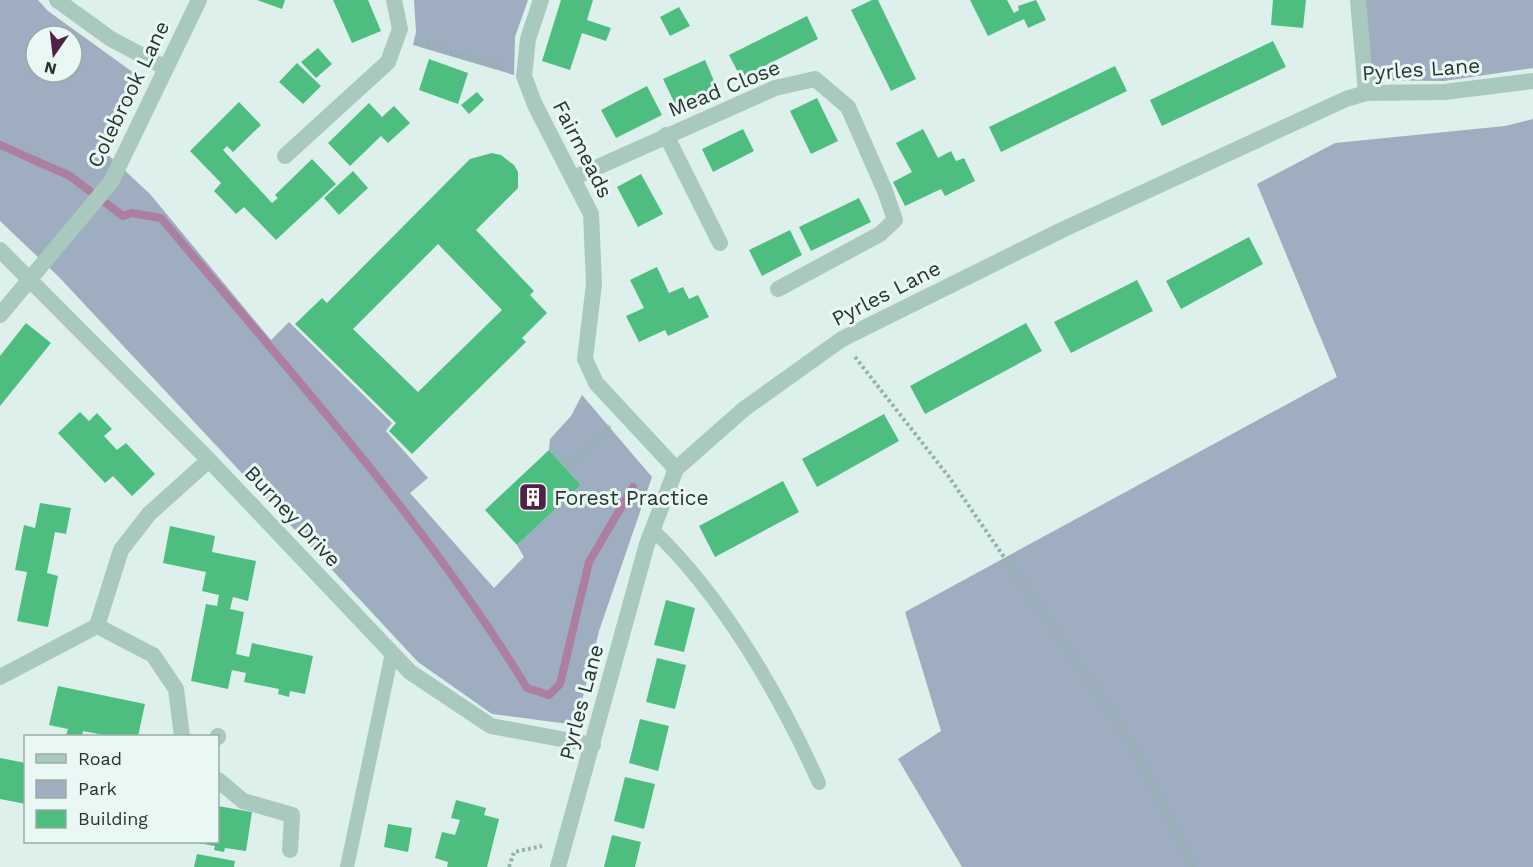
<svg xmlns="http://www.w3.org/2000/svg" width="1533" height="867" font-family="'Work Sans',sans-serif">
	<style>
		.green { fill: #9eadbf; fill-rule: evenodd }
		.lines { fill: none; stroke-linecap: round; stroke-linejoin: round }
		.stream { stroke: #ac7ea0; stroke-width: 8 }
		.building { fill: #4dbe80; fill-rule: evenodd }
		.path { stroke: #94b3a8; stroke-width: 4; stroke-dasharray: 3 3; stroke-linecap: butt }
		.service { stroke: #a9c8be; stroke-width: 14 }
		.minor { stroke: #a9c8be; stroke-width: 16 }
		.labels { text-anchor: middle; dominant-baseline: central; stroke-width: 6; stroke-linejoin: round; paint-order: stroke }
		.street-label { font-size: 21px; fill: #29352f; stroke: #e9f8f4 }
		.poi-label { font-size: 21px; fill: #29352f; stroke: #e9f8f4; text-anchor: start }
	</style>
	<rect width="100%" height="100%" fill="#ddf0eb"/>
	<path class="green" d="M0 0H38L48 11 138 76 107 154 150 194 271 340 289 322 392 423 386 431 428 478 410 493 494 588 524 557 517 545 581 485 549 450 550 439 571 416 582 395 652 477 599 631 576 725 492 714 418 662 59 277 0 221ZM36 36H72V72H36Z
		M414 0H528L515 37 514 75 413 45 416 32Z
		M1358 0H1533V68L1444 81 1365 80Z
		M1533 119V867H962L898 759 941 731 905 612 1337 377 1257 184 1335 143 1505 126Z"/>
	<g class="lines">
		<path class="stream" d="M0 145 70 176 123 216 132 213 161 218C288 370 424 519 527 688L549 695 560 684 589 562 633 487"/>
	</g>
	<path class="building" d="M257 0H285L282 9Z
		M333 0H368L381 31 352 43Z
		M561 0H593L587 20 611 28 606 41 582 33 570 70 542 61Z
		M872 0H878L916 79 891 91 851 10Z
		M970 0H1007L1014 13 1019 10 1018 6 1036 0 1046 20 1028 28 1024 19 988 36Z
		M1273 0H1306L1303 28 1271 25Z
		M679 7 690 26 670 36 660 17Z
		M807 16 818 39 741 78 729 55Z
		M1273 41 1286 67 1162 126 1150 100Z
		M318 48 332 64 316 78 301 62Z
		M429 59 468 73 458 104 419 90Z
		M705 60 717 88 676 106 663 79Z
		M297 63 321 86 303 104 279 82Z
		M1115 66 1127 91 1001 152 989 127Z
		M647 86 662 115 616 138 601 110Z
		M477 92 484 100 469 114 461 105Z
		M817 98 838 141 811 154 790 111Z
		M239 102 261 125 233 152 227 146 223 150 272 203 278 198 275 195 312 159 336 184 276 240 244 207 236 214 214 191 221 183 190 151Z
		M369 103 382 117 394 106 410 123 388 143 381 136 350 166 328 143Z
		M743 129 754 151 713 172 702 149Z
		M923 129 938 158 951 151 956 161 964 158 975 181 945 196 941 189 905 206 893 182 912 172 896 143Z
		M492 153 501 155 514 165 518 172V188L476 230 534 291 530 295 547 313 522 338 526 342 412 454 389 431 396 423 295 324 322 298 327 303 470 159ZM438 244 502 310 418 392 353 329Z
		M353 171 368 188 339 215 324 198Z
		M641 174 663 214 638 227 617 187Z
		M859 198 871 222 811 251 799 227Z
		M790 230 802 255 762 276 749 250Z
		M1249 237 1263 264 1181 309 1166 281Z
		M657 267 669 293 683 287 689 299 698 295 709 317 668 336 665 330 639 342 626 316 644 308 630 280Z
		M1137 280 1153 311 1071 353 1054 322Z
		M26 323 51 343 0 406V356Z
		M1026 323 1042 351 925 414 910 386Z
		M80 412 89 421 97 413 112 429 104 436 117 450 126 443 155 474 132 496 113 476 105 483 58 433Z
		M884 414 899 441 817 487 802 459Z
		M549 450 581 485 517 545 485 510Z
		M783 481 799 512 715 557 699 526Z
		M40 503 71 508 66 534 55 532 47 573 58 576 48 627 17 621 27 572 15 570 24 525 35 528Z
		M170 526 215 536 212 552 256 561 248 601 233 597 230 609 244 612 236 654 249 657 252 643 313 656 305 694 290 691 289 697 278 694 279 689 244 682 246 673 232 670 228 689 191 681 206 604 217 606 219 595 202 591 206 572 163 563Z
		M666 600 695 608 684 652 654 645Z
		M657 658 686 665 675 709 646 702Z
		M58 686 145 704 138 736H109L83 731 82 736H66L68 729 49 725Z
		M640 719 669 726 658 771 629 763Z
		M0 758 26 763V804L0 799Z
		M625 777 655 784 644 829 614 821Z
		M456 800 486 808 484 815 499 819 487 867H447L448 862 435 858 442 832 455 835 460 820 451 818Z
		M218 806 252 812 246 851 225 848 224 852 214 850 215 846 198 843 218 842Z
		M388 824 412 828 408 852 384 847Z
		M612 835 641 842 635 867H604Z
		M197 854 235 861 234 867H194Z"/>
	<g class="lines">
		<path class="path" d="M415 42 503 67
			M855 357 949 477 1136 749 1194 867
			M566 468 610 426
			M509 867 514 852 542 846"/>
		<path class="service" d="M654 531C723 597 780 696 819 783
			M347 867 392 653"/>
		<path class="minor" d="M57 0 111 39 166 68
			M541 0 528 39 524 76 535 105 591 214 594 284 585 359 596 383 676 469
			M1358 0 1366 93
			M666 135 720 243
			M285 156 388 62 400 29 394 0
			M573 178 775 88 815 79 848 107 885 191 895 220 880 234 778 289
			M0 250 209 460 410 672 491 726 593 745
			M0 315 111 182 199 0
			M97 626 153 655 176 689 182 736
			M0 677 97 626 121 550 149 514 209 460
			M218 737V736
			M218 780 243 801 292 815 290 850
			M558 867 647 544 676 469 744 409 842 339 1064 229 1346 99 1366 93 1444 92 1533 81"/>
	</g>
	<defs>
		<g id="building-square" transform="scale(1.5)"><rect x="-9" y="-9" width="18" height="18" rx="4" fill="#542146" stroke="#e9f8f4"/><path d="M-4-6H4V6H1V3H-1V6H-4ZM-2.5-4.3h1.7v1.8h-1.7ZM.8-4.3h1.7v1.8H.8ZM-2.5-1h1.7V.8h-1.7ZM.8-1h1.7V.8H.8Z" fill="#fff"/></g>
	</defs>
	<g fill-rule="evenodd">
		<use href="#building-square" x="533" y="497"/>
	</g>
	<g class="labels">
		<g class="street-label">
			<text transform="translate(1421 69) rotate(-4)">Pyrles Lane</text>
			<text transform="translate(724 88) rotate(-22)">Mead Close</text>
			<text transform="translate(128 94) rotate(-64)">Colebrook Lane</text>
			<text transform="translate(583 149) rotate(63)">Fairmeads</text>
			<text transform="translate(886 293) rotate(-27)">Pyrles Lane</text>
			<text transform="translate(293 516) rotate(47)">Burney Drive</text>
			<text transform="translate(581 702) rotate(-75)">Pyrles Lane</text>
		</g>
		<g class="poi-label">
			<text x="554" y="497">Forest Practice</text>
		</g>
	</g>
	<rect x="24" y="735" width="195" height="108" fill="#e9f8f4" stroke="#9caaa5" stroke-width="1.5"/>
	<rect x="36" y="754" width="30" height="9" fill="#a9c8be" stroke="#9caaa5" stroke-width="1.5"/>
	<text x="78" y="765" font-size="18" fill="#29352f">Road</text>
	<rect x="36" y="780" width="30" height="18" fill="#9eadbf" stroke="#9caaa5" stroke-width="1.5"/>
	<text x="78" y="795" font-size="18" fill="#29352f">Park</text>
	<rect x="36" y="810" width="30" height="18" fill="#4dbe80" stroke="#9caaa5" stroke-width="1.5"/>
	<text x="78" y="825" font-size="18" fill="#29352f">Building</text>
	<g transform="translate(54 54) rotate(194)"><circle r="28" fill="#e9f8f4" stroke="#9caaa5" stroke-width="1.5"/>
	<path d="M0-4.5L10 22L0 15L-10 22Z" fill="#542146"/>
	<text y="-9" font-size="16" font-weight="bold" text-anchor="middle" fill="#29352f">N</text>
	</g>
</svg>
